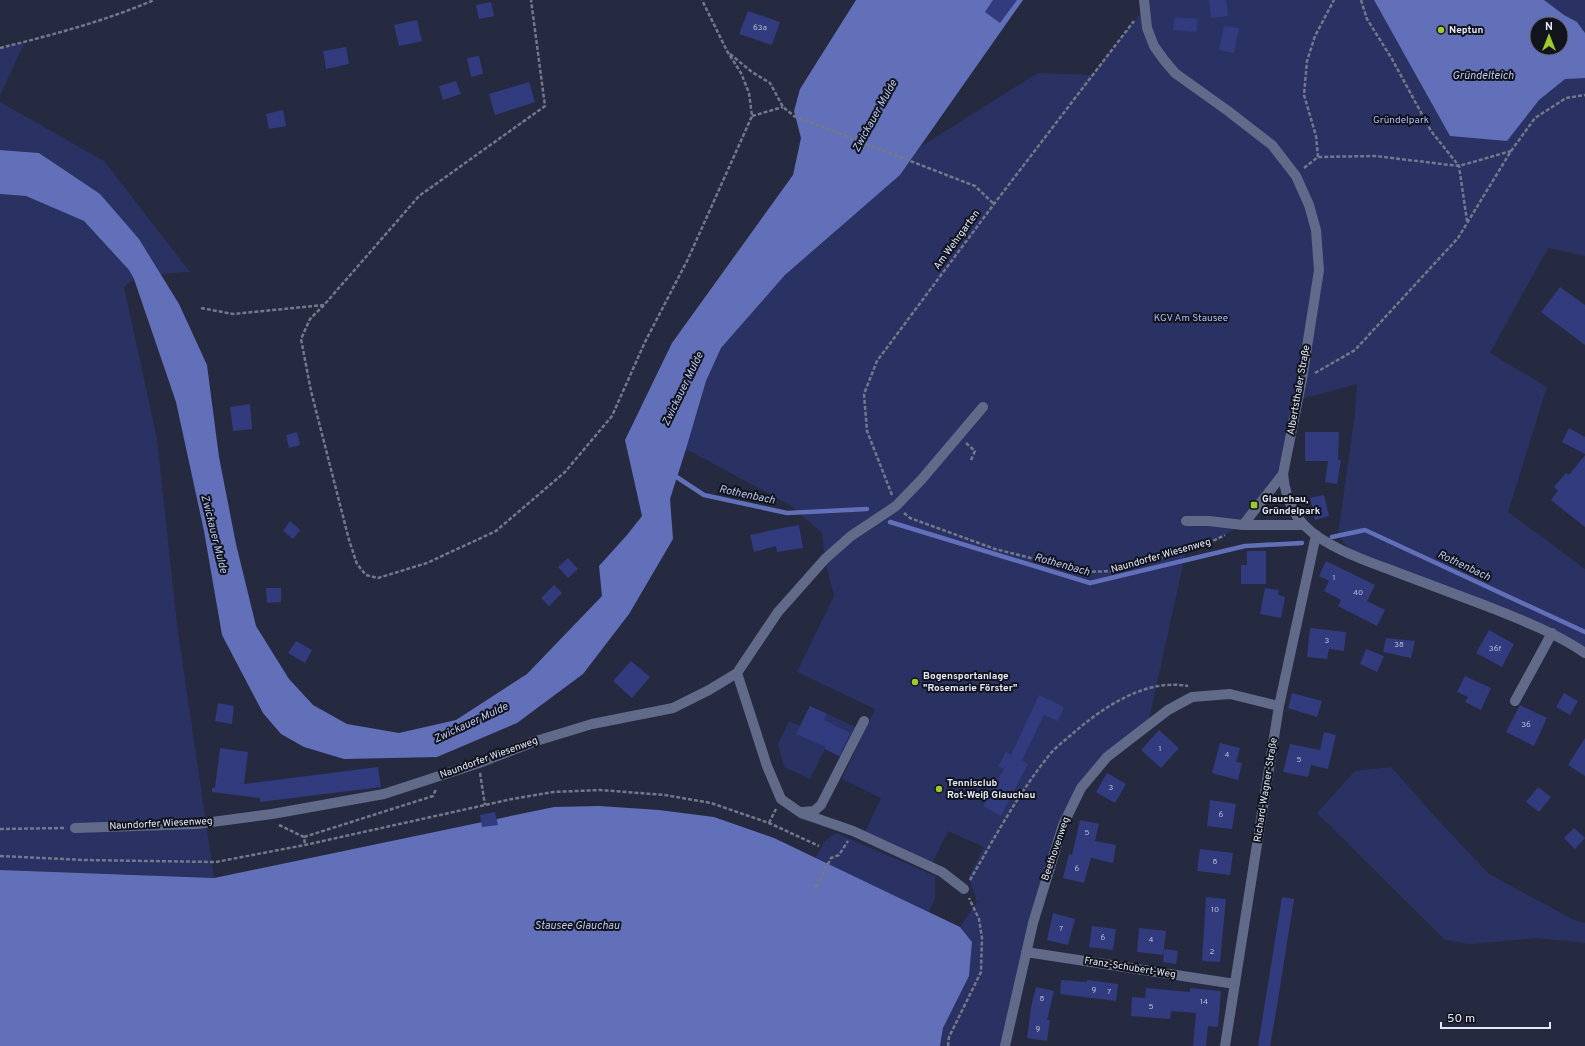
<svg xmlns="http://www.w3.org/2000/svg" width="1585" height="1046" font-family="Overpass,sans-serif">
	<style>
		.green { fill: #2a3263; fill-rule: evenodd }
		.water { fill: #6170b8; fill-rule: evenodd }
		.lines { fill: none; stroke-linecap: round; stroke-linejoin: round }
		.stream { stroke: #6170b8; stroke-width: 4.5 }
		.building { fill: #313b7d }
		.path { stroke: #73788b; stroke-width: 2.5; stroke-dasharray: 4 2; stroke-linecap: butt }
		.minor { stroke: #626a89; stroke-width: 10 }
		.poi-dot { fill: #a1c92b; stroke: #11131d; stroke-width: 1.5 }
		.labels { text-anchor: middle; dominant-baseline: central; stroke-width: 4; stroke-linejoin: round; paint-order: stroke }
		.number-label { font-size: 8px; fill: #b7bdd9 }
		.poi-label { font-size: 10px; font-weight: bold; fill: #e4e8f8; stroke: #11131d; text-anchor: start }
		.park-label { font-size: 10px; fill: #afbdf9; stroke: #11131d }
		.street-label { font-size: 10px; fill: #e4e8f8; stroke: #11131d }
		.water-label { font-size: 11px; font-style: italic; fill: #bdc8f0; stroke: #11131d }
	</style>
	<rect width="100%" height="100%" fill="#252a40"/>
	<path class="green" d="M1144 0H1585V256L1548 248 1490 353 1547 387 1508 512 1585 569V653L1552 633 1351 553 1338 534 1355 414 1357 384 1298 400 1283 474 1243 525 1215 540 1186 551 1148 724 1107 757 1063 825 1005 1046H940L943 1028 969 976 972 942 960 927 977 902 969 877 984 847 948 831 932 864 865 832 881 798 842 779 875 709 797 672 834 596 825 559 822 533 790 505 686 449 706 381 721 348 785 275 900 175 920 147 1038 73 1092 75 1144 9ZM1537 24H1561V48H1537Z
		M25 42 0 95V48Z
		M0 102 104 161 190 272 160 274 139 239 39 153 0 150Z
		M0 194 26 196 84 221 129 270 134 279 124 287 157 439 177 625 214 878 0 870Z
		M810 706 858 728 842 758 825 749 810 779 784 767 778 744 789 721 800 726Z
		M1391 767 1438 820 1489 874 1574 920 1585 923V943L1537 938 1470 944 1445 940 1317 813 1355 771Z
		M836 833 935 876V898L929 912 815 858 825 841Z"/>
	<path class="water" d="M856 0H1023L900 175 785 275 721 348 706 381 686 449 670 499 673 539 629 614 583 674 517 723 437 757 344 759 304 747 281 734 263 713 222 635 204 531 176 402 134 279 129 270 84 221 26 196 0 194V150L39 153 100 194 139 239 179 304 207 365 219 457 236 544 256 626 289 679 313 705 347 724 399 733 456 720 527 674 602 596 599 566 627 535 642 516 625 440 672 343 793 175 801 138 794 111 800 89Z
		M1374 0H1544L1564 15 1577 22 1585 33V78L1565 79 1539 100 1507 141 1450 136ZM1537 24H1561V48H1537Z
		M599 806 659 810 714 817 774 838 960 927 972 942 969 976 943 1028 940 1046H0V870L214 878 554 807Z"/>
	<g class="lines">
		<path class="stream" d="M672 474 704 495 787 513 867 509
			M890 522 1090 583 1245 546 1302 543
			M1332 537 1365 530 1585 632"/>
	</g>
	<path class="building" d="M993 0H1017L1000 23 985 12Z
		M1209 0H1226L1228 16 1211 18Z
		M491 2 494 16 479 19 476 5Z
		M748 11 780 22 772 45 739 34Z
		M1175 17 1198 19 1196 32 1173 30Z
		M417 20 422 41 399 46 394 25Z
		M1224 26 1239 28 1234 53 1219 50Z
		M346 47 349 64 326 69 323 51Z
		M479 56 483 74 471 77 467 58Z
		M456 81 461 94 443 100 439 86Z
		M529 82 535 102 495 115 489 94Z
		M283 110 286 126 269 129 266 114Z
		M1560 287 1585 305V345L1541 312Z
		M250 404 252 429 233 431 230 407Z
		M1569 428 1585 437V454L1562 442Z
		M297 432 300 445 289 448 286 435Z
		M1305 432H1339L1338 460H1341L1337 484 1325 482 1328 461H1305Z
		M1585 455V527L1551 500 1558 491 1554 487 1566 473 1569 475Z
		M1324 495 1329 516 1315 520 1310 498Z
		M290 521 300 530 293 539 283 531Z
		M799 525 803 548 777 552 776 546 754 552 750 535 777 529Z
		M1247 551H1266V584H1241V565H1247Z
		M568 558 578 569 568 578 558 567Z
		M1326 561 1375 585 1367 601 1385 610 1377 626 1338 606 1341 600 1324 591 1329 581 1319 576Z
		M554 585 562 593 549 606 541 598Z
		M266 588H281V602L267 603Z
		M1265 588 1279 590 1278 595 1285 597 1281 618 1260 614Z
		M1310 628 1346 632 1344 651 1329 649 1327 659 1307 657Z
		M1489 630 1514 644 1502 667 1476 653Z
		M1386 638 1415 641 1411 658 1383 652Z
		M296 641 312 650 305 663 288 653Z
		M1366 649 1384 656 1377 672 1360 664Z
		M631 661 650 677 632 698 613 681Z
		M1465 676 1491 688 1481 710 1465 702 1468 697 1457 692Z
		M1292 693 1322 701 1317 717 1288 708Z
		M1564 693 1578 701 1570 715 1556 707Z
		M1039 695 1064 707 1058 721 1044 715 1022 760 1028 764 1001 816 983 806 1004 769 998 766 1006 752 1011 755Z
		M218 703 234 706 232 724 215 721Z
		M1520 705 1547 718 1534 746 1506 732Z
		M810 706 827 714 824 720 850 733 839 756 825 749 826 747 796 734Z
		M1159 730 1179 748 1161 768 1141 750Z
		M1324 732 1336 735 1328 769 1311 765 1308 777 1283 772 1290 744 1320 750Z
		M1585 738V776L1568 765Z
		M1220 743 1240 748 1236 762 1242 763 1238 780 1212 773Z
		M220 748 248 752 244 784 378 767 381 787 260 802V798L212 792V788H215Z
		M1107 773 1126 784 1115 803 1096 792Z
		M1538 787 1551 797 1539 812 1526 802Z
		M1210 800 1236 804 1232 829 1207 826Z
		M495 812 498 825 482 827 480 815Z
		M1080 820 1099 824 1095 841 1116 845 1113 863 1091 858 1084 883 1063 878 1069 854 1072 855Z
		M1574 828 1585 838 1575 849 1564 838Z
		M1200 849 1233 853 1230 875 1197 871Z
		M1206 897 1226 899 1220 962 1202 961Z
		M1282 897 1294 899 1276 1012 1270 1046H1258Z
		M1053 913 1075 919 1068 945 1047 940Z
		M1092 926 1116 929 1113 950 1089 947Z
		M1139 928 1166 931 1163 955 1137 952Z
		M1164 949 1178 951 1176 964 1163 962Z
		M1061 980 1087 982V980L1118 984 1116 1001 1060 994Z
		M1036 987 1054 991 1047 1020H1050L1047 1041 1027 1038 1031 1007Z
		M1146 988 1190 992V988L1221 991 1218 1027 1208 1026 1206 1046H1193L1196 1013 1171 1011 1170 1019 1131 1016 1132 997 1145 998Z"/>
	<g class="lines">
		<path class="path" d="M1361 0 1367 19 1392 59 1431 131 1459 166 1467 221
			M0 48C52 35 105 21 154 0
			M730 54 752 72 770 83 783 107 794 116 975 186 994 204
			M752 116 783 107
			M1318 157 1316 136 1304 95 1307 61 1315 36 1334 0
			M1304 168 1318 157 1375 156 1459 166 1511 151
			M324 305 310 319 301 339 311 391 349 540 357 564 366 575 378 578 427 563 496 531 565 472 612 416 645 342 688 259 752 116 749 93 741 73 727 51 702 0
			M201 308 233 314 324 305 419 196 545 106 531 0
			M1315 373 1355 350 1458 238 1511 151 1535 118 1566 98 1585 95
			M966 443 975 451 971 460
			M892 495 867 431 864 394 877 361 994 204 1134 21
			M904 513 910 518 995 549 1086 572 1112 571 1186 551 1215 540 1225 535
			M480 773 485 805
			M769 823 776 809
			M279 825 304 837 305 845
			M0 829 64 828
			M304 837 433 796 436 789
			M0 856 84 860 216 862 305 845 512 799 553 792 600 790 665 795 711 803 769 823 819 846
			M970 880C995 837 1019 792 1051 753 1056 747 1064 741 1071 735 1102 708 1145 678 1188 686
			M814 885 820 887
			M817 886 831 858 839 855 848 841
			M948 1046 949 1037 981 972 982 938 979 919 969 898"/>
		<path class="minor" d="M1144 0 1147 28 1154 46 1164 60 1175 73 1228 111 1272 145 1296 176 1309 205 1316 230 1319 270 1302 379 1283 474C1285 494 1291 512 1305 526 1327 548 1367 561 1396 572 1426 583 1455 594 1484 605 1519 619 1554 632 1585 653
			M1186 521H1209L1243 525H1304
			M1243 525 1283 474
			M737 673 767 766 781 799 801 813 853 831 942 872 964 889
			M1515 701 1552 633
			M803 812 814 811 821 805 864 721
			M75 828 197 824 272 814 384 794 479 763 536 741 592 724 673 708 709 690 737 673 778 612 825 559 851 536 896 506 922 479 983 407
			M1026 952 1235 984
			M1005 1046 1033 923 1063 825 1081 788 1107 757 1168 710 1192 697 1230 694 1279 706
			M1225 1046 1279 706 1316 535"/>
	</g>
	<g class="poi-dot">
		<circle cx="1441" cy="30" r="4"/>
		<rect x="1250" y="501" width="8" height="8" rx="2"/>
		<circle cx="915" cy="682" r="4"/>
		<circle cx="939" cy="789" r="4"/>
	</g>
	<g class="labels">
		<g class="number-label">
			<text x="760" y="28">63a</text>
			<text x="1334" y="578">1</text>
			<text x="1358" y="593">40</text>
			<text x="1327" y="641">3</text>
			<text x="1399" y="645">38</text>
			<text x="1495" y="649">36f</text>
			<text x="1526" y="725">36</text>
			<text x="1160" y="749">1</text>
			<text x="1227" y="755">4</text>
			<text x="1299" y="760">5</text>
			<text x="1111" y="788">3</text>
			<text x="1221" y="815">6</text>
			<text x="1087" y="833">5</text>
			<text x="1215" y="862">8</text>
			<text x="1077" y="869">6</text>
			<text x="1215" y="910">10</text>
			<text x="1061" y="929">7</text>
			<text x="1103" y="938">6</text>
			<text x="1151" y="940">4</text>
			<text x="1212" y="952">2</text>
			<text x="1094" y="990">9</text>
			<text x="1109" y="992">7</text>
			<text x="1042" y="999">8</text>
			<text x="1204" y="1002">14</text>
			<text x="1151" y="1007">5</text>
			<text x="1038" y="1029">9</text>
		</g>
		<g class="poi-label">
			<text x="1449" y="30">Neptun</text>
			<text x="1262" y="499">Glauchau,<tspan x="1262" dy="12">Gründelpark</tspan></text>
			<text x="923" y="676">Bogensportanlage<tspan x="923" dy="12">"Rosemarie Förster"</tspan></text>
			<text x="947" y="783">Tennisclub<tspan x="947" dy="12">Rot-Weiß Glauchau</tspan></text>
		</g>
		<g class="park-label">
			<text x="1401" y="120">Gründelpark</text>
			<text x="1191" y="318">KGV Am Stausee</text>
		</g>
		<g class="street-label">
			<text transform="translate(957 240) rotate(-54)">Am Wehrgarten</text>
			<text transform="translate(1299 390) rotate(-80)">Albertsthaler Straße</text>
			<text transform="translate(1161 556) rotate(-16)">Naundorfer Wiesenweg</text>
			<text transform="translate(489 758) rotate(-20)">Naundorfer Wiesenweg</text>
			<text transform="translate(1266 790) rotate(-81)">Richard-Wagner-Straße</text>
			<text transform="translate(161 824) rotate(-3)">Naundorfer Wiesenweg</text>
			<text transform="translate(1056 849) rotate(-71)">Beethovenweg</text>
			<text transform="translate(1130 968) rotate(9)">Franz-Schubert-Weg</text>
		</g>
		<g class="water-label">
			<text x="1483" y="76">Gründelteich</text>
			<text transform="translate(875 116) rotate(-61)">Zwickauer Mulde</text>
			<text transform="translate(683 389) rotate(-64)">Zwickauer Mulde</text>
			<text transform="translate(747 495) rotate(12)">Rothenbach</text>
			<text transform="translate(214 534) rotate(76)">Zwickauer Mulde</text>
			<text transform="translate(1062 565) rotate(16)">Rothenbach</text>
			<text transform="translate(1464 566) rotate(25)">Rothenbach</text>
			<text transform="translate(471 723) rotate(-25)">Zwickauer Mulde</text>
			<text x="577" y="926">Stausee Glauchau</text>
		</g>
	</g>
	<g transform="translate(1549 36)"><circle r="19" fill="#11131d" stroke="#656875"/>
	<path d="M0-3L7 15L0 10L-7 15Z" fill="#a1c92b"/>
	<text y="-6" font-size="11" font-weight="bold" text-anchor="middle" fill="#e4e8f8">N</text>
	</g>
	<path d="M1441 1022v6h109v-6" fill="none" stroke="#e4e8f8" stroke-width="2"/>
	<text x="1447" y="1022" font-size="12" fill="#e4e8f8" stroke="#11131d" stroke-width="3" paint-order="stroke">50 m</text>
</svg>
